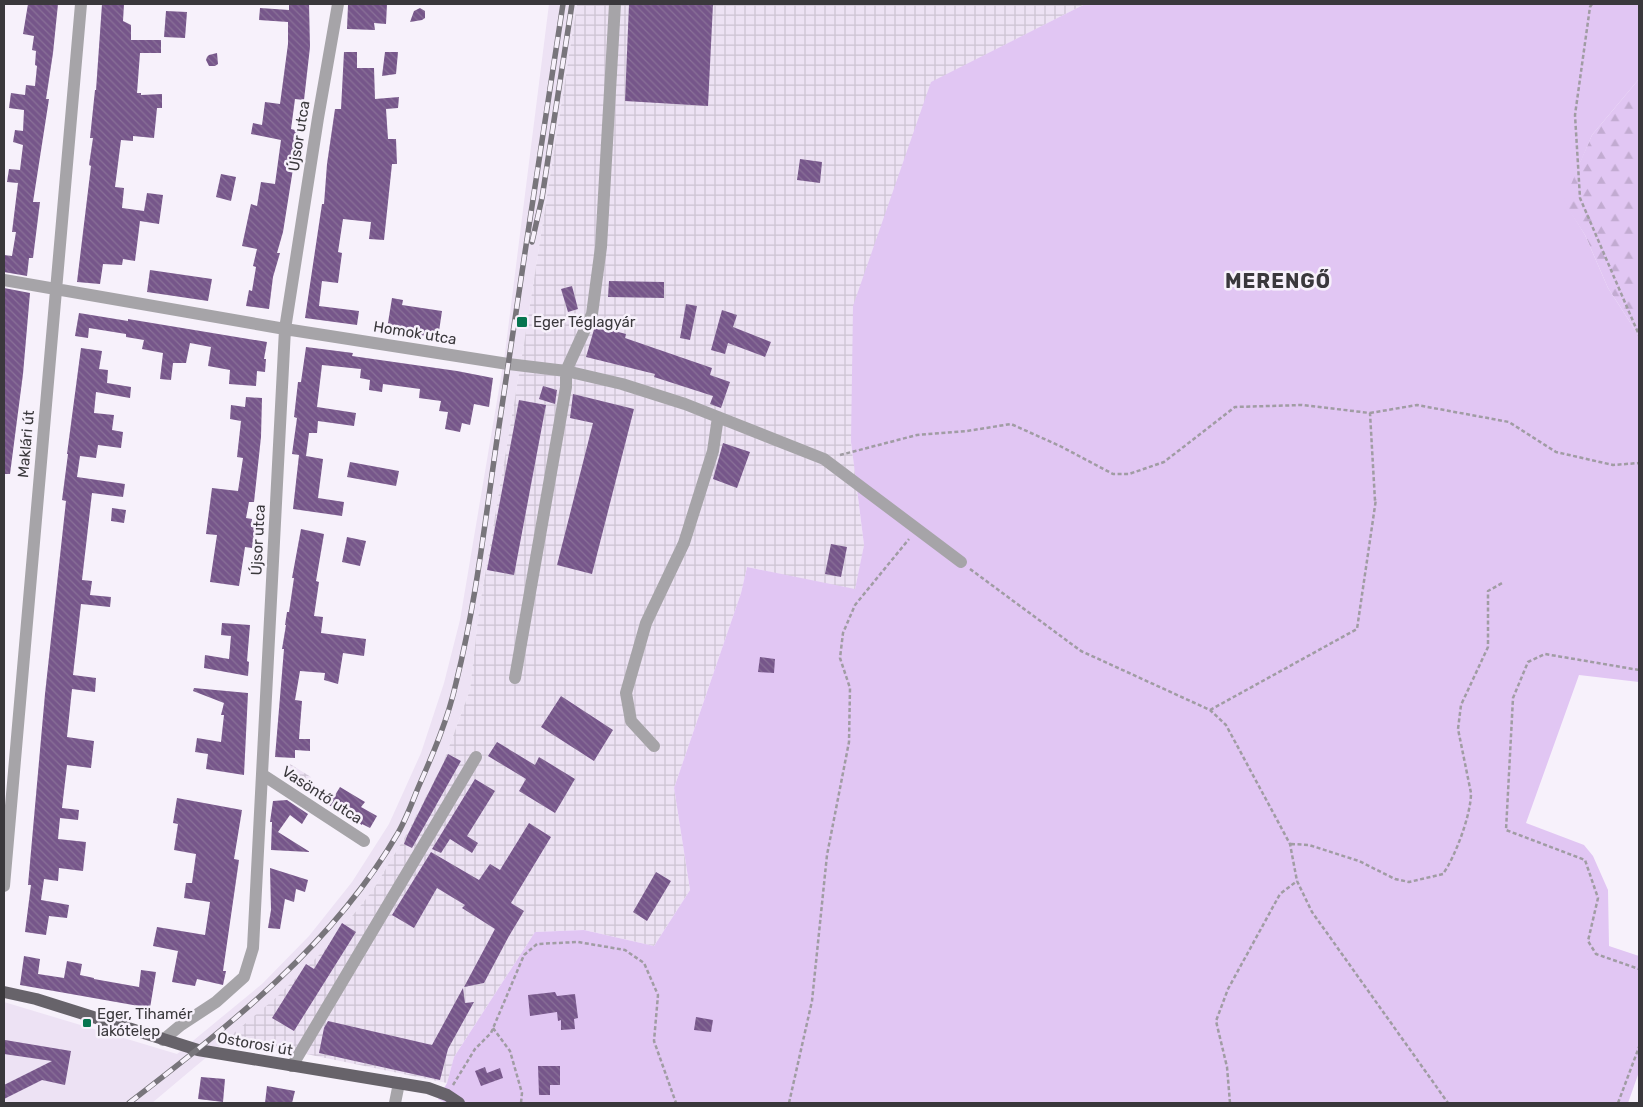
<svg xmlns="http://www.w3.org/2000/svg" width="1643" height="1107" font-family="Rubik,sans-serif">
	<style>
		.built { fill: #ede2f4 }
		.industrial { fill: url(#industrial-grid) }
		.forest { fill: url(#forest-firs) }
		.green { fill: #e1c6f3 }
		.building { fill: url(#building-back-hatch) }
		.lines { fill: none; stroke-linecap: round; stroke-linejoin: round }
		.path { stroke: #a09ca3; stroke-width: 2.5; stroke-dasharray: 4 2.5; stroke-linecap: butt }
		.minor { stroke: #a6a4a8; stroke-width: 12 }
		.major { stroke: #67636a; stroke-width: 12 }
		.rail-casing { stroke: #78757b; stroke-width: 5.5 }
		.rail { stroke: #f7f1fb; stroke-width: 4; stroke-dasharray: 11; stroke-linecap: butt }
		.poi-dot { fill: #06754f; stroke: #f7f1fb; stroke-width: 2 }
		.labels { text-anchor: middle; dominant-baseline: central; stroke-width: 5; stroke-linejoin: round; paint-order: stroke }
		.street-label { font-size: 15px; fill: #3a383c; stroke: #f7f1fb }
		.poi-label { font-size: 15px; fill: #3a383c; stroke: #f7f1fb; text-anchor: start }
		.district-label { font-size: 20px; font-weight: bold; letter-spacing: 1px; fill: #3a383c; stroke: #f7f1fb }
	</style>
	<defs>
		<pattern id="industrial-grid" width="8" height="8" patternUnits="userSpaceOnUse" patternTransform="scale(1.25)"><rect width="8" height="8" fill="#ede2f4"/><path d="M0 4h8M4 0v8" fill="none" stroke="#ccc3d2"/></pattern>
		<pattern id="forest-firs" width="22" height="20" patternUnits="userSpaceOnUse" patternTransform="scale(1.25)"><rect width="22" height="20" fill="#e1c6f3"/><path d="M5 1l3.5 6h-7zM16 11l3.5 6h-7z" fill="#c2abd1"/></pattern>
		<pattern id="building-back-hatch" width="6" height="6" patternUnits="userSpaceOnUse" patternTransform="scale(1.25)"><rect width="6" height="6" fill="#76568a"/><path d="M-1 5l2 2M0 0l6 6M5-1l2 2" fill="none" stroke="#8a7198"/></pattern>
	</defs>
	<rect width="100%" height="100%" fill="#f7f1fb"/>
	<path class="built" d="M549 4H577L522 356 479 610 470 690 443 763 406 835 373 890 328 946 278 997 152 1103H4V1002L177 1054 262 984 309 936 352 882 389 824 421 753 444 683 460 620 505 353Z"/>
	<path class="industrial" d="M577 4H1085L931 83 851 442 864 545 855 590 747 567 741 593 674 788 690 890 654 946 584 930 535 932 454 1057 447 1083 228 1038 278 996 328 946 373 890 406 835 443 763 470 690 479 610 522 356Z
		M290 764 311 777 304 789 283 775Z"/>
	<path class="forest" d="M1639 79V336L1608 288 1585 235 1563 201 1592 135Z"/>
	<path class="green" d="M1085 4H1639V79L1592 135 1564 201 1585 235 1608 288 1639 336V682L1579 675 1526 823 1584 845 1593 856 1608 890 1609 946 1639 956V1072L1628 1103H446L438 1099 447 1083 454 1057 535 932 584 930 654 946 690 890 674 788 741 593 747 567 855 589 864 545 851 442 853 306 931 82Z"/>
	<path class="building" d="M28 4H58L53 53 46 99H49L33 202H40L33 258H29L27 276 4 272V255L12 256 16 232H12L18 183 7 182 9 169 20 170 23 145 13 142 15 130 23 131 24 110 9 108 11 93 25 95 26 85 35 86 37 66 35 65 36 51 32 50 34 36 23 34Z
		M102 4H124L123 21 131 25V40H161V53H140L137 93H141V95L162 94V108H157L154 138 133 136V141L121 140 115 187 124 188 122 208 144 211 147 193 163 195 159 224 140 221 135 261 123 259 122 265 103 264 100 284 77 282 91 166 89 165 93 138H90L95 90H96Z
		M289 4H309L310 47 304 100 295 99 291 129 299 131 283 232 277 253H280L273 277 269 309 246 306 249 290 252 291 256 267 253 266 257 249 242 246 251 204 257 206 261 182 275 184 281 140 251 134 253 123 262 125 265 102 280 104 288 44V22L259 20 260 8 289 10Z
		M351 4H387L386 24 374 23 375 30 347 29 348 5Z
		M629 4H713L708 106 625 101Z
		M420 8 425 11V18L422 20 410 22 414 11Z
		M166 11 187 12 185 38 164 37Z
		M344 52H357V68H374L375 99 399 97 398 108 386 109 388 139H396L397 164H392L384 240 369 239 371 222 343 219 338 252 342 253 338 283 322 281 319 306 359 311 357 325 305 318 322 204H324L327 164 335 109H341Z
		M385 52H398L396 74 382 76Z
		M217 53 218 64 215 66H209L206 60 207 57 209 55Z
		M800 159 822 162 820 183 797 180Z
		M221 174 236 177 231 201 216 197Z
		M150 270 212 279 208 301 147 292Z
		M609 281 664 282V298L608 297Z
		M572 286 578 309 568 312 561 289Z
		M4 288 30 293 23 374 10 474H4Z
		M392 298 403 300 402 305 442 311 438 338 387 329Z
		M686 304 697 306 690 340 680 338Z
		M722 310 737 315 733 327 771 342 765 357 728 343 725 354 711 350Z
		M79 313 128 321V319L267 342 264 359H266L265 372 257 371 256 386 229 384 230 370 208 366 211 347 190 343 186 363H173L171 380 160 379 163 353 142 349 144 340 126 337V334L89 328 88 338 75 336Z
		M595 326 626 334 625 338 712 368 710 375 730 382 721 408 710 404 713 396 654 377 655 374 586 357Z
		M306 347 353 353 352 356 457 371 493 378 489 407 474 404 470 425 462 423 460 432 445 429 448 412 439 411 441 401 419 398 420 389 383 384 382 392 369 390 370 380 360 378 361 369 322 365 317 407 356 413 354 426 318 421 317 433H309L306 456 323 459 318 498 344 502 342 516 293 509 299 455 292 454 297 418 294 417 298 382H301Z
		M81 348 102 351 99 369 108 370 107 383 131 387 130 398 96 392 94 413 114 415 112 430 123 432 121 448 98 445 96 458 80 456 77 477 125 484 123 497 92 493 82 580 92 581 90 595 111 597 110 607 81 604 73 675 96 678 95 692 72 689 67 737 94 741 91 768 67 765 62 808 79 810 78 820 60 818 58 839 86 842 83 871 59 868 58 881 44 879 41 900 69 905 67 918 49 916 46 935 25 932 31 885H28L45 694 66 501 62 500 68 454H67Z
		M543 386 557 390 555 404 539 399Z
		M573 394 634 409 592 574 557 565 593 423 570 418Z
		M246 397 262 398 261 437 254 502H249L246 518 252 519 251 527H255L252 548 245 547 239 586 210 582 217 535 206 534 212 488 238 491 243 458 237 457 241 421 230 419 231 405 245 407Z
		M519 400 546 405 514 575 487 570Z
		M723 443 750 452 737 488 713 479Z
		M350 462 399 471 396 486 347 477Z
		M112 508 126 510 124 523 111 521Z
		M301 529 324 534 316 581 319 582 314 616 323 617 321 633 366 639 364 656 343 653 338 684 324 680 325 673 300 671 295 700 302 701 299 739H310V751L295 750V758L275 757 284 649H282L286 625H285L287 612H289L294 578H292Z
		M347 537 366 541 360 566 342 562Z
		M831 544 847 547 841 577 825 574Z
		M222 623 250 625 247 661 249 662 248 676 204 668 205 655 229 659 231 636 221 635Z
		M760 657 775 659 774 673 758 672Z
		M194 688 248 693 244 775 206 769 208 754 195 752 197 738 221 742 224 715H221L224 703 193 691Z
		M561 696 613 730 594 761 541 727Z
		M497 742 535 765 539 757 575 779 555 813 519 791 526 779 488 756Z
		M448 754 461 761 412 848 404 844 407 836Z
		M475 779 495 791 467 836 478 843 472 853 450 839 441 853 432 849Z
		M340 787 365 802 361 807 377 816 370 828 362 824V825L329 805Z
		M177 798 242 810 234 859 239 860 223 971H226L223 985 197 979 195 986 172 982 178 951 153 946 157 927 205 935 210 902 184 898 186 883H192L196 854 174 850 178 824 173 823Z
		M287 800 308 814 302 824 290 815 278 832 310 852 271 850 272 822H270L273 801Z
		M529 823 551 837 511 903 524 911 509 936 484 983 464 987 495 929 462 908 465 905 437 888 414 928 392 915 431 852 479 880 490 864 500 870Z
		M270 868 308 880 305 892 296 889 294 902 285 899 280 929 268 928 271 910Z
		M656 872 671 881 647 921 633 912Z
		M342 923 356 932 294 1031 272 1018 306 964 314 969Z
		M24 956 40 959 38 974 64 978 67 961 82 964 80 975 94 978V979L139 987 141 970 156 972 150 1008 20 985Z
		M463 988 465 1003 474 1002 448 1049 440 1080 319 1053 324 1028 328 1021 432 1045Z
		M555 992 557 996 575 994 578 1018 574 1019 575 1029 561 1030V1020L558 1021 557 1012 530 1016 528 995Z
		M696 1017 713 1020 711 1032 694 1030Z
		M5 1040 71 1051 65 1085 42 1080 4 1099V1085L52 1061 4 1054Z
		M538 1066H560V1085H550V1095H539Z
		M485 1067 487 1073 500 1068 503 1078 481 1086 475 1071Z
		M201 1077 225 1079 223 1102 198 1099Z
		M267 1086 295 1091 292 1103H265Z"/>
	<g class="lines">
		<path class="path" d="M1592 4 1590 7 1575 115 1580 198 1639 335
			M1370 413 1417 405 1509 422 1556 452 1613 465 1639 463
			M840 455 917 435 967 431 1011 424 1060 446 1113 474H1129L1164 462 1235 407 1302 405 1370 413 1375 501
			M970 569 1081 651 1210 710 1226 725 1290 844 1297 881 1312 912 1448 1103
			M1639 670 1545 654 1528 662 1513 698 1506 830 1585 860 1598 898 1588 941 1596 954 1639 969
			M1210 710 1357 629 1376 499
			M1291 844 1309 845 1359 861 1395 879 1409 882 1443 874C1455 857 1471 815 1471 793L1458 729 1461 705 1488 647V591L1504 582
			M493 1028 510 1051 522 1093 521 1103
			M453 1085 475 1049 491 1033 524 955 537 944 578 942 625 950 644 963 658 995 654 1041 676 1103
			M789 1103 812 1001 827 855 849 742 850 688 840 658 843 633 855 605 909 539
			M1230 1103 1227 1067 1216 1021 1228 989 1280 894 1297 881
			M1618 1103 1639 1047"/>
		<path class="minor" d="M4 280 285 329 508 364 566 371 622 384 685 404 824 459 961 562
			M515 678 566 387V371L592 314 601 247 615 4
			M654 746 631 721 626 693 646 623 684 543 713 451 718 417
			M263 775 364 841
			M4 886 81 4
			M163 1040 181 1025 216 1002 244 977 253 948 285 329 318 118 338 4
			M292 1066 476 757
			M395 1103 399 1083"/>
		<path class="major" d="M4 992 36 999 198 1050 428 1088 447 1095 459 1103"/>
		<g class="rail-casing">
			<path id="rail" d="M532 242 542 198 572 4
				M129 1103C230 1025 333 945 398 833 406 819 412 803 418 788 433 754 448 719 456 683 477 599 486 512 499 426 520 285 541 145 563 4"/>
		</g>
		<use href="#rail" class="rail"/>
	</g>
	<g class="poi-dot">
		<rect x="516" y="316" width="12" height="12" rx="2.5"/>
		<rect x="82" y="1018" width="10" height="10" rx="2.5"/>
	</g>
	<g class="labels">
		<g class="street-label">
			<text transform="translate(299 136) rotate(-81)">Újsor utca</text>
			<text transform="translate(415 333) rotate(9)">Homok utca</text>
			<text transform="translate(26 444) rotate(-85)">Maklári út</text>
			<text transform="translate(258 540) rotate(-87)">Újsor utca</text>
			<text transform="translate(322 795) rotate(33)">Vasöntő utca</text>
			<text transform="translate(255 1044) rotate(10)">Ostorosi út</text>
		</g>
		<g class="poi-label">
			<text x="533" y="322">Eger Téglagyár</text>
			<text x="97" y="1014">Eger, Tihamér<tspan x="97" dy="17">lakótelep</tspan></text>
		</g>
		<g class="district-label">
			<text x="1278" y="281">MERENGŐ</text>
		</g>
	</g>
	<rect width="1643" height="1107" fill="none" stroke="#3a383c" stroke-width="10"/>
</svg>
